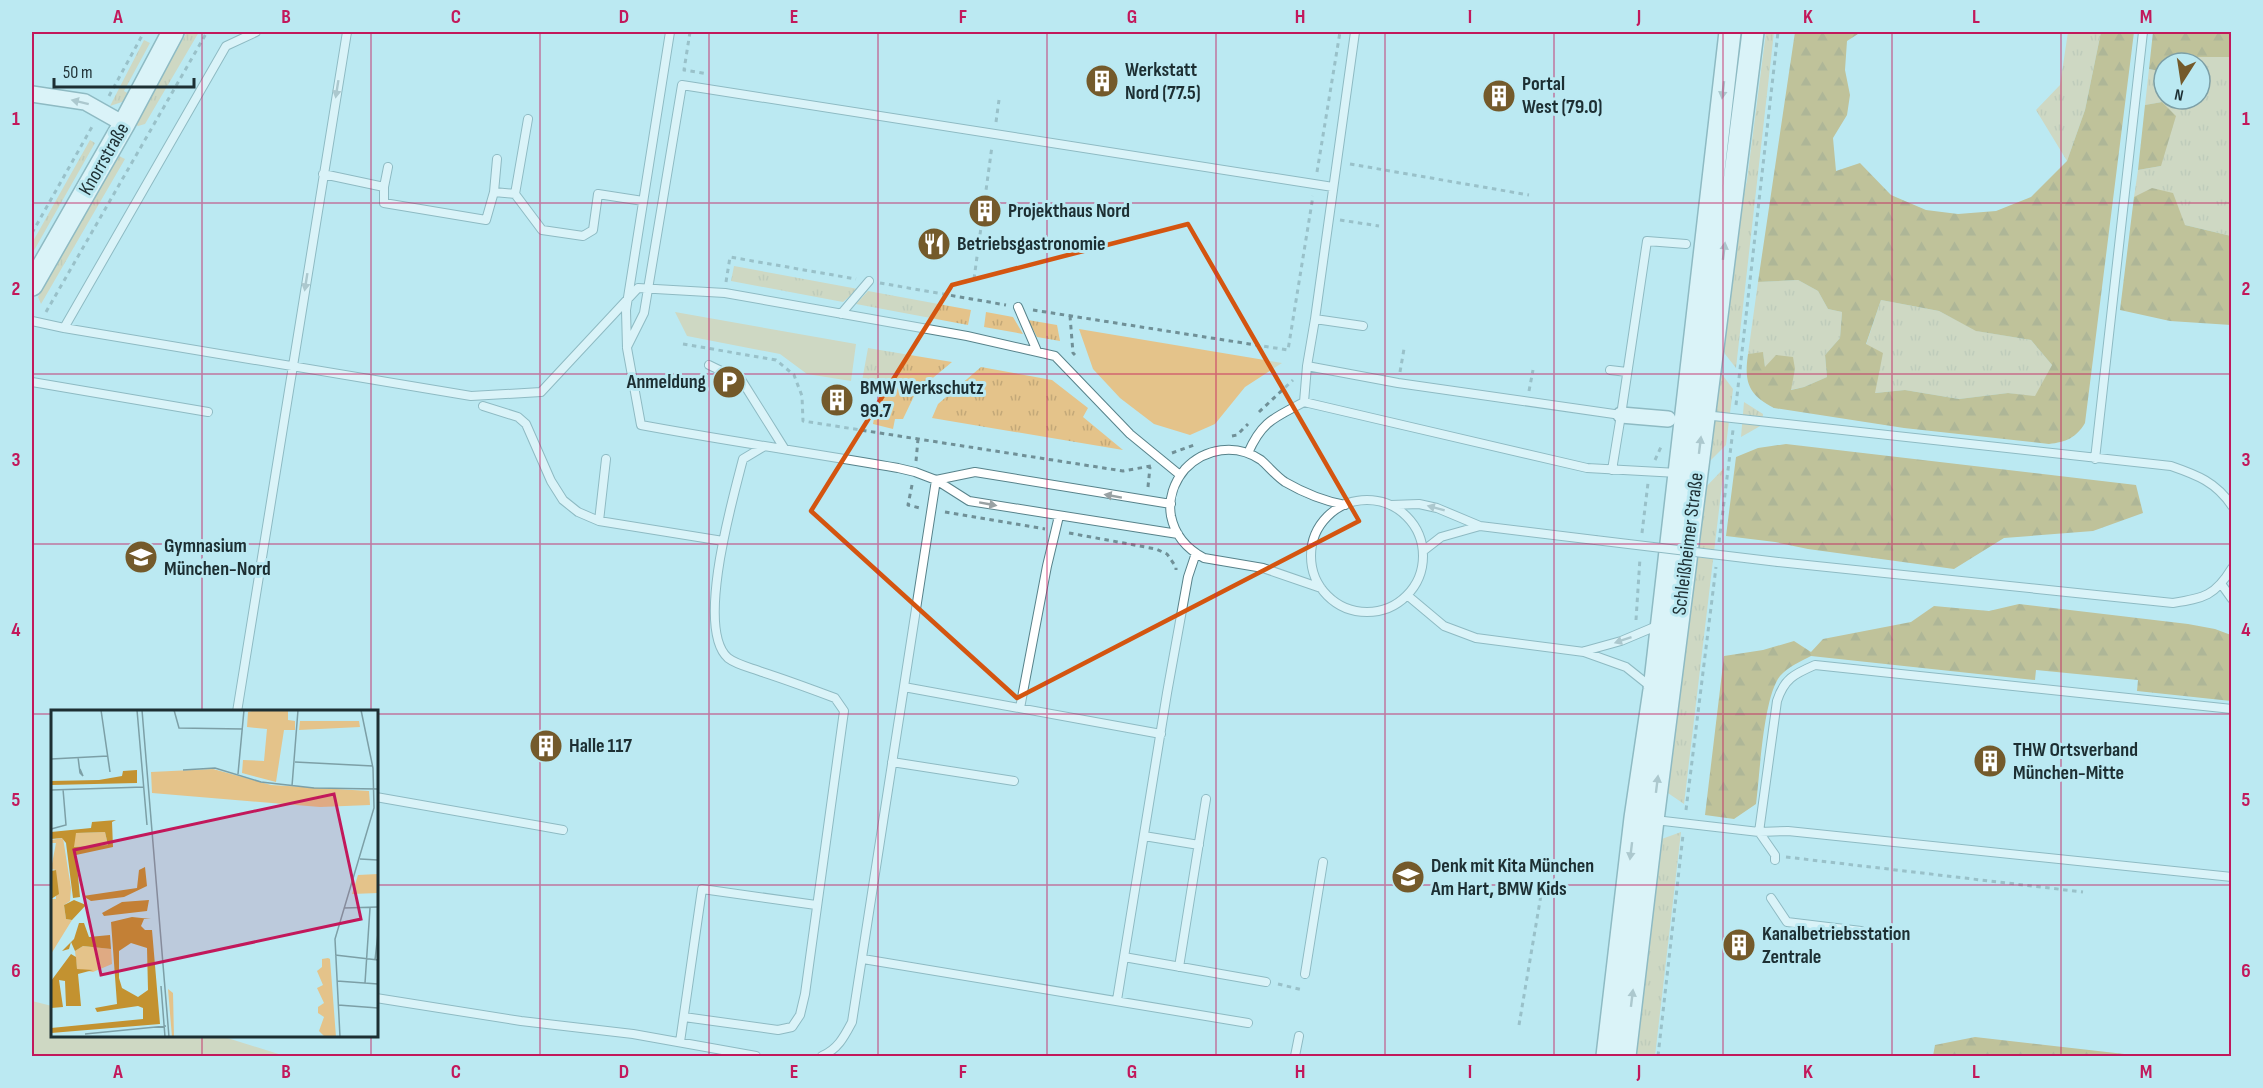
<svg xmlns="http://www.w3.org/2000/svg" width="2263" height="1088" font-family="'Sofia Sans Condensed',sans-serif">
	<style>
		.grass { fill: url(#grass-tufts) }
		.forest { fill: url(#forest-firs); fill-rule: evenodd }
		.green { fill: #e4c38a }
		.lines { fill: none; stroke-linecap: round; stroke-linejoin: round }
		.lane-casing { stroke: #57828a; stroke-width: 10 }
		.street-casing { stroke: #57828a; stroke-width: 18 }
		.secondary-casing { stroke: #57828a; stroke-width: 24 }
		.path { stroke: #709097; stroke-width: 3; stroke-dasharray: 4.5 4.5; stroke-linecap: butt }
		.lane { stroke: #fff; stroke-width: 8 }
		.street { stroke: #fff; stroke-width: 15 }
		.secondary { stroke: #fff; stroke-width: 21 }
		.lane-bridge-casing { stroke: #57828a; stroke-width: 10; stroke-linecap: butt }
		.lane-bridge { stroke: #fff; stroke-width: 8 }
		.oneway { fill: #99a1a3 }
		.marked { fill: none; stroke: #d45510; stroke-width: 4.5; stroke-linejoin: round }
		.grid { fill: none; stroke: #c2185b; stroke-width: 1.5; stroke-opacity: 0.55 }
		.labels { text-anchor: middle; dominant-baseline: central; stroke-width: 6; stroke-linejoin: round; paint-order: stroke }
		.poi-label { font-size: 20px; font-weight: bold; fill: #1d2f33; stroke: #bbe9f2; text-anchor: start }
		.street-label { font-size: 20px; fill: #1d2f33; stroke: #bbe9f2 }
		.inset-road { fill: none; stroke: #7c9fa6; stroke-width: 1.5 }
		.view { fill: #c2185b; fill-opacity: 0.15; stroke: #c2185b; stroke-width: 3 }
		.inset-edge { fill: none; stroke: #1d2f33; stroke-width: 3 }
		.neatline { fill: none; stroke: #c2185b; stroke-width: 2 }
		.grid-label { font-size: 20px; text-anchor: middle; font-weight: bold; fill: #c2185b }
	</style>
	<defs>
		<pattern id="grass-tufts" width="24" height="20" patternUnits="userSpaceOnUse" patternTransform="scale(1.5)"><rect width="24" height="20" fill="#e4c38a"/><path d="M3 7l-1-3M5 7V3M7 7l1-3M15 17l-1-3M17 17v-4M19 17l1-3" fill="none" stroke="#c3a878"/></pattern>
		<pattern id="forest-firs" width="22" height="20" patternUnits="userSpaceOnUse" patternTransform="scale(1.5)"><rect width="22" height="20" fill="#c39230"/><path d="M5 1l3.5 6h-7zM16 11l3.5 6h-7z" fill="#9e7829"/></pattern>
	</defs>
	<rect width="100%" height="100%" fill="#bbe9f2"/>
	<path class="grass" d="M187 32H199L145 124 138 126 135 124Z
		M1766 32H1774L1736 368 1725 354 1720 342 1734 241 1747 180Z
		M2068 32H2101L2085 110 2067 161 2036 110 2060 85Z
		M144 40 150 43 124 91 129 94 125 101 110 106Z
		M2189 57H2231V236L2185 225 2134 197 2138 170 2161 166 2162 102 2145 105 2149 69 2164 72V99H2200V63H2183Z
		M90 140 95 143 32 254V243Z
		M117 155 125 159 41 304 38 297Z
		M734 266 858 289 843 302 731 281Z
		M1798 280 1818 291 1828 309 1842 312 1840 338 1825 355 1827 377 1804 387 1790 390 1795 369 1765 367 1763 353 1748 354 1758 282Z
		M868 291 971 310 968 325 856 304Z
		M1881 300 1939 311 1977 331 2031 340 2052 365 2036 397 2008 393 1959 399 1905 390 1874 393 1866 345Z
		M986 312 1013 317 1023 334 984 327Z
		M1028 320 1057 325 1060 341 1037 337Z
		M868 348 952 362 916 392 903 419H895L893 429 873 424 880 384 862 381Z
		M981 367 1052 380 1088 408 1083 417 1123 450 932 418 938 404Z
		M1718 369 1733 389 1726 445 1708 463Z
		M1744 402 1763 414 1762 425 1741 437Z
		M1724 468 1684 804 1665 791 1704 489Z
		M1681 832 1655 1056H1634L1659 840Z"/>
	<path class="forest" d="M1795 32H1858V34L1847 41 1845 70 1850 95 1847 115 1833 138 1836 171 1860 163 1891 195 1926 210 1958 214 1996 211 2031 197 2067 161 2085 110 2101 32H2134L2085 423C2076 438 2066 442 2049 444L1904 428 1774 408C1748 395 1744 382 1748 354L1763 352 1765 367 1776 355 1793 357 1795 369 1791 390 1804 387 1827 377 1825 355 1840 338 1842 312 1828 309 1818 291 1798 280 1758 282ZM1881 300 1939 311 1976 331 2031 340 2052 365 2035 396 2008 393 1959 399 1905 390 1875 393 1883 353 1866 344Z
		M2153 32H2231V57H2189L2183 63H2164V72L2149 69Z
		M2162 102 2176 116 2161 166 2138 170 2145 105Z
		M2152 188 2173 193 2185 225 2231 236V325L2170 321 2120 310 2134 197Z
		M1786 444 2136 485 2143 513 2093 531 2004 538 1954 569 1808 549 1775 542 1726 536 1736 457 1758 448Z
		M2019 604 2188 624 2215 629 2231 635V701L2137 691 2138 680 2036 670 2035 680 1811 656C1801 661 1788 667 1780 676 1763 698 1760 774 1756 804L1734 819 1705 815 1724 656 1763 650 1794 641 1811 652 1823 639 1911 622 1934 606 1989 611Z
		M1975 1037 2142 1056H1933L1935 1045Z"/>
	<path class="green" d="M675 312 856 344 851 381 807 374 780 354 687 336Z
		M1079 329 1282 363 1245 387 1215 424 1190 435 1154 424 1120 398 1093 369Z
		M32 1001 52 1006V1036H221L285 1056H32Z"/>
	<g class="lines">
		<g class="lane-casing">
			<path id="lane" d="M670 32 626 310 627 348 641 425C727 441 812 453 898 468L915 472 936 480 969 501 1178 534
				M323 174 384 187V203L486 220 494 192 515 194 542 230 583 236 593 230 598 194 643 201
				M384 187 388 167
				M494 192 497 159
				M515 194 528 119
				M1018 307 1037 351
				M841 314 869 281
				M1315 319 1355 32
				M32 321 64 328 471 396 541 392 638 288 725 293 967 336 1055 356 1130 434 1180 475
				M64 328 226 46 256 32
				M627 347 644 313 682 85 1333 187
				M709 365 742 381 784 448
				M1307 366 1398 383 1621 415 1612 470
				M1610 370 1627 372
				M32 382 208 412
				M1304 402 1587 468 1678 473
				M483 406 518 417 526 424 551 481 563 500 578 512 599 521 723 541
				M1621 415 1647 241 1686 244
				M1704 415 2171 466C2197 475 2216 482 2232 506
				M1248 453C1262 421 1274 418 1304 402L1307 366 1315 319 1363 326
				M2095 459 2143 32
				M936 480 975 472 1171 504
				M1311 556a56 56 0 1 1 112 0a56 56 0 1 1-112 0Z
				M1391 505 1419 504 1437 508 1480 526 1595 540
				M599 521 606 459
				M1423 551 1441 537 1480 526
				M1778 562 2173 603C2204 598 2215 596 2232 568
				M2222 585 2232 599
				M1321 588 1263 568 1204 558C1187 549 1175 536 1171 516 1168 499 1174 482 1185 469 1205 448 1236 443 1261 460 1269 467 1276 476 1285 482 1304 493 1324 501 1345 505
				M1407 595 1444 626 1476 638 1584 652 1626 667 1651 687
				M1585 651 1621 641 1659 625
				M904 687 1161 734
				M1020 708 1047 566 1059 516
				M237 712 347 32
				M892 762 1014 781
				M376 797 563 830
				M1655 820 1759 832 1788 831 2232 877
				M1144 836 1199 845
				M1775 860V855L1759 832 1777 701C1784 679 1794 674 1815 665L2232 709
				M1771 898 1787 922 1861 931
				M1124 957 1266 982
				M863 959 1248 1023
				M1179 967 1206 799
				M1305 974 1323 862
				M376 998 521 1021 633 1034 756 1056
				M1117 1000 1167 693 1188 577 1196 553
				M684 1017 778 1030 792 1027 800 1015 805 994 844 711 835 698C811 689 787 680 762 672 752 668 737 665 728 658 695 629 733 498 743 459L763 447
				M680 1042 702 889 816 905
				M822 1056C838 1049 844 1037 852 1022L936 480
				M1295 1056 1299 1036"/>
		</g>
		<g class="street-casing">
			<path id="street" d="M32 94 85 102 124 124
				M1621 415 1668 419"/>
		</g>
		<g class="secondary-casing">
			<path id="secondary" d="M32 285 124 124 173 32
				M1607 1056 1635 818 1654 690 1730 32
				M1625 1056 1653 820 1753 32"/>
		</g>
		<path class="path" d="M690 32 684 70 708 74
			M109 96 144 32
			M996 122 999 100
			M1350 164 1529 195
			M1317 172 1340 32
			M1340 220 1379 226
			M32 233 93 125
			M974 279 992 146
			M726 282 730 257 856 279
			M880 283 1006 305
			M1033 310 1288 350 1313 196
			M46 312 207 32
			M1070 316 1073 353 1075 355
			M683 344 776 360 794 375 802 396 803 421 1123 471 1151 466
			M1400 372 1404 349
			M1529 391 1533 370
			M1736 405 1778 32
			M1259 412 1293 380
			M1232 436 1237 435 1248 424
			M1172 453 1194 445
			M1655 460 1661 447
			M916 461 918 439
			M912 485 908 505 920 508
			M1148 487 1150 467
			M945 512 1045 529
			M1069 533 1156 549 1167 554 1176 567V570
			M1642 533 1648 483
			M1719 542 1733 430
			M1636 620 1640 558
			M1686 810 1716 567
			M1786 857 2083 892
			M1278 984 1303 990
			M1519 1025 1541 895
			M1658 1056 1683 835"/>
		<use href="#lane" class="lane"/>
		<use href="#street" class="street"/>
		<use href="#secondary" class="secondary"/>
		<g class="lane-bridge-casing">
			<path id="lane-bridge" d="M1595 540 1778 562"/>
		</g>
		<use href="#lane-bridge" class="lane-bridge"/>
	</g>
	<defs><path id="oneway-solid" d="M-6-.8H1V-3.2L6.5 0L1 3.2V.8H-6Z" transform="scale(1.5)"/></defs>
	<g class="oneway">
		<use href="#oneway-solid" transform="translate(337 89) rotate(99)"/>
		<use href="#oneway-solid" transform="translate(1723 90) rotate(97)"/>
		<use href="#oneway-solid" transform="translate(80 102) rotate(-166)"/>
		<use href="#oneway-solid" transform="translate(1724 251) rotate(-83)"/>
		<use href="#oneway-solid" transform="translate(306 282) rotate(99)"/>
		<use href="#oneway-solid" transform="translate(1700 445) rotate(-83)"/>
		<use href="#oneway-solid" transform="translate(1113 496) rotate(-170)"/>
		<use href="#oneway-solid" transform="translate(988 504) rotate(10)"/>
		<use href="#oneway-solid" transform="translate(1436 508) rotate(-165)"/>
		<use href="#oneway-solid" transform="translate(1623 640) rotate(161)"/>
		<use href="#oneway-solid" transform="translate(1657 784) rotate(-83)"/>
		<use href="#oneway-solid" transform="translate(1631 851) rotate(97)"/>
		<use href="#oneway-solid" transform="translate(1632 998) rotate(-83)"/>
	</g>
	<path d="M0 0H2263V1088H0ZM1188 224 1359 521 1017 698 811 511 952 285Z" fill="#bbe9f2" fill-opacity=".55" fill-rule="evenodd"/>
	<path class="marked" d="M1188 224 1359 521 1017 698 811 511 952 285Z"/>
	<path class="grid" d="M202 32V712M371 32V712M540 32V1056M709 32V1056M878 32V1056M1047 32V1056M1216 32V1056M1385 32V1056M1554 32V1056M1723 32V1056M1892 32V1056M2061 32V1056M32 203H2232M32 374H2232M32 544H2232M32 714H52M376 714H2232M32 885H52M376 885H2232M202 1036V1056M371 1036V1056"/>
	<defs>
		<g id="building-disc" transform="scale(1.725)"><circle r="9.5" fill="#745a2b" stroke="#bbe9f2"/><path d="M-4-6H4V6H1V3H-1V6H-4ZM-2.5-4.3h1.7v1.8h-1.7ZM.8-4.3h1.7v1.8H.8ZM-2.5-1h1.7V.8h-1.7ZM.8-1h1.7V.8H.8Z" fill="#fff"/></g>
		<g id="restaurant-disc" transform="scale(1.725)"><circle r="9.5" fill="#745a2b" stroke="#bbe9f2"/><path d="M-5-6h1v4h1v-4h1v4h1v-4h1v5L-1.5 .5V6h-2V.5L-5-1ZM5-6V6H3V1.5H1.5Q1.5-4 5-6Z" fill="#fff"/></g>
		<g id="parking-disc" transform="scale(1.725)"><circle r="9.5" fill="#745a2b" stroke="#bbe9f2"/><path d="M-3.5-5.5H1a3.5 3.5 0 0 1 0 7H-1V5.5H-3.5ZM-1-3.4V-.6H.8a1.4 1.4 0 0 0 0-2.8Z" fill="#fff"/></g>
		<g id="school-disc" transform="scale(1.725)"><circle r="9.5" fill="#745a2b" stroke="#bbe9f2"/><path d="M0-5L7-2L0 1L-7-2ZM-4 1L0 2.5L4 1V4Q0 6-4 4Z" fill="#fff"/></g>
	</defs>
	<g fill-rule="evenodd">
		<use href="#building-disc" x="1102" y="81"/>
		<use href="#building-disc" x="1499" y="96"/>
		<use href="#building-disc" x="985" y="211"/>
		<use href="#restaurant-disc" x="934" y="244"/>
		<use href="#parking-disc" x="729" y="382"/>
		<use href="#building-disc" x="837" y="400"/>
		<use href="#school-disc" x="141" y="557"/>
		<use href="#building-disc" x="546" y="746"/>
		<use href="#building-disc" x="1990" y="761"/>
		<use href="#school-disc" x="1408" y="877"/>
		<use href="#building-disc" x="1739" y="945"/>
	</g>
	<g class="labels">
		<g class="poi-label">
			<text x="1125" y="70">Werkstatt<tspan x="1125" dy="23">Nord (77.5)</tspan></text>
			<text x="1522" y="84">Portal<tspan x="1522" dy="23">West (79.0)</tspan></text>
			<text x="1008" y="211">Projekthaus Nord</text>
			<text x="957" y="244">Betriebsgastronomie</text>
			<text x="706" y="382" text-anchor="end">Anmeldung</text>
			<text x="860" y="388">BMW Werkschutz<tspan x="860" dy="23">99.7</tspan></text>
			<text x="164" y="546">Gymnasium<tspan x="164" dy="23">München-Nord</tspan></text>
			<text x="569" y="746">Halle 117</text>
			<text x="2013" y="750">THW Ortsverband<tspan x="2013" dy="23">München-Mitte</tspan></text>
			<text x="1431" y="866">Denk mit Kita München<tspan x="1431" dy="23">Am Hart, BMW Kids</tspan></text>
			<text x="1762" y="934">Kanalbetriebsstation<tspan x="1762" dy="23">Zentrale</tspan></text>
		</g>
		<g class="street-label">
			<text transform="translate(104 159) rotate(-60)">Knorrstraße</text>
			<text transform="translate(1688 544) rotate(-83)">Schleißheimer Straße</text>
		</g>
	</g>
	<g transform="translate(51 710)">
		<rect width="327" height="327" fill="#bbe9f2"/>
		<path d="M54 122 57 135 23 137 21 128 25 123ZM12 128 20 178 19 191 13 195 15 209 21 210 0 244V189H5V160L0 159 5 133H0V130ZM32 236 60 239 61 254 42 262 26 259 24 241ZM117 279 122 283 123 327H121Z" fill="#e4c38a"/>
		<path d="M86 60V73L0 75V71L48 70 71 66 72 61ZM65 110 61 112 62 137 25 145 29 187 22 188 15 133 11 128 0 129V122L40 118 41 112ZM54 122 57 135 23 137 25 123ZM94 157 96 176 73 187 40 191 32 186 86 178 88 160ZM5 160 8 184 0 189V161ZM23 190 35 195 21 210 15 209 13 195ZM98 190 96 201 53 206 51 203 71 192ZM81 207 100 209H93L90 216 94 220H101L109 314 0 323V318L92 309V298L87 296 46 302 44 298 66 294 60 212ZM80 233 96 238 97 280 87 287 71 278 68 268V241ZM28 213H33L38 227 59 225 60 239 32 236 24 241 20 232 18 239 11 241 23 229ZM20 244 25 247 26 259 42 260 27 264 30 296H15L14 271 8 270 12 297 0 298V271Z" fill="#c39230" fill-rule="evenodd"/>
		<path d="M205 0H237V10L244 11V20H233L225 72 191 63 192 50 213 51 216 19 196 17 197 2ZM249 11H308L309 17 248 20ZM162 59 220 75 318 81 319 95 269 97 101 83 100 62ZM327 164V183L301 184 307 165ZM277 248 279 249 285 327H274L268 321 273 307 267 303V297L273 293 266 278 272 275 266 261 271 257V249Z" fill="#e4c38a"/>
		<path class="inset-road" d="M50 0 59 62M86 0 96 115M91 0 118 327M123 0 128 18 192 19M27 47 29 63 32 66 29 59M0 49 57 46M244 52 322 56M132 60 164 58 210 72 263 78 327 79M187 64 193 0M241 76 247 0M0 80 93 77M0 119 15 115 12 79M309 149 327 150M293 198 327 197M284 245 327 250M324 250 327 223M286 271 327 274M314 273 319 198M110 276 114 327M287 295 327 298M34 324 115 316M289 327 284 229 323 98 322 58 310 0"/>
		<path class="view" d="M283 84 310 209 50 265 23 140Z"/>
		<rect width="327" height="327" class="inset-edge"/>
	</g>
	<rect width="2263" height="1088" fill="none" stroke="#bbe9f2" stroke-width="66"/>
	<g transform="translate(2182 81) rotate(192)"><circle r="28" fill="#bbe9f2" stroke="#7c9fa6" stroke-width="1.5"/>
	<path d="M0-4.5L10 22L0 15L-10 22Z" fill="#745a2b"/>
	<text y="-9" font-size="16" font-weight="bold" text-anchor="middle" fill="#1d2f33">N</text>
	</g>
	<path d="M54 78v9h140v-9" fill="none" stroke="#1d2f33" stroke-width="3"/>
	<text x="63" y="78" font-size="18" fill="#1d2f33" stroke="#bbe9f2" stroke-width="4.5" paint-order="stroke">50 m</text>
	<rect x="33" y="33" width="2197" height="1022" class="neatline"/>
	<g class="grid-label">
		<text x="118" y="23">A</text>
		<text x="286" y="23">B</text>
		<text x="456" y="23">C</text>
		<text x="624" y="23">D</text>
		<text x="794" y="23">E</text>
		<text x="963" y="23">F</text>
		<text x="1132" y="23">G</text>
		<text x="1300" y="23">H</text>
		<text x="1470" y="23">I</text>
		<text x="1639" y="23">J</text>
		<text x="1808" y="23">K</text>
		<text x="1976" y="23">L</text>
		<text x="2146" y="23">M</text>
		<text x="16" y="125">1</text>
		<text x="2246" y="125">1</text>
		<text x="16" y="295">2</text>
		<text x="2246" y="295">2</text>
		<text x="16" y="466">3</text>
		<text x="2246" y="466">3</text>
		<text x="16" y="636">4</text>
		<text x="2246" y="636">4</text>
		<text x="16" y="806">5</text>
		<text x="2246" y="806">5</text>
		<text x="16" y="977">6</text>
		<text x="2246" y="977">6</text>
		<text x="118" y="1078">A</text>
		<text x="286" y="1078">B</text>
		<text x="456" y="1078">C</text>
		<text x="624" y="1078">D</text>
		<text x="794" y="1078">E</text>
		<text x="963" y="1078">F</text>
		<text x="1132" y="1078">G</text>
		<text x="1300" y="1078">H</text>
		<text x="1470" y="1078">I</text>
		<text x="1639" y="1078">J</text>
		<text x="1808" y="1078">K</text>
		<text x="1976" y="1078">L</text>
		<text x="2146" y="1078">M</text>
	</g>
</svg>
